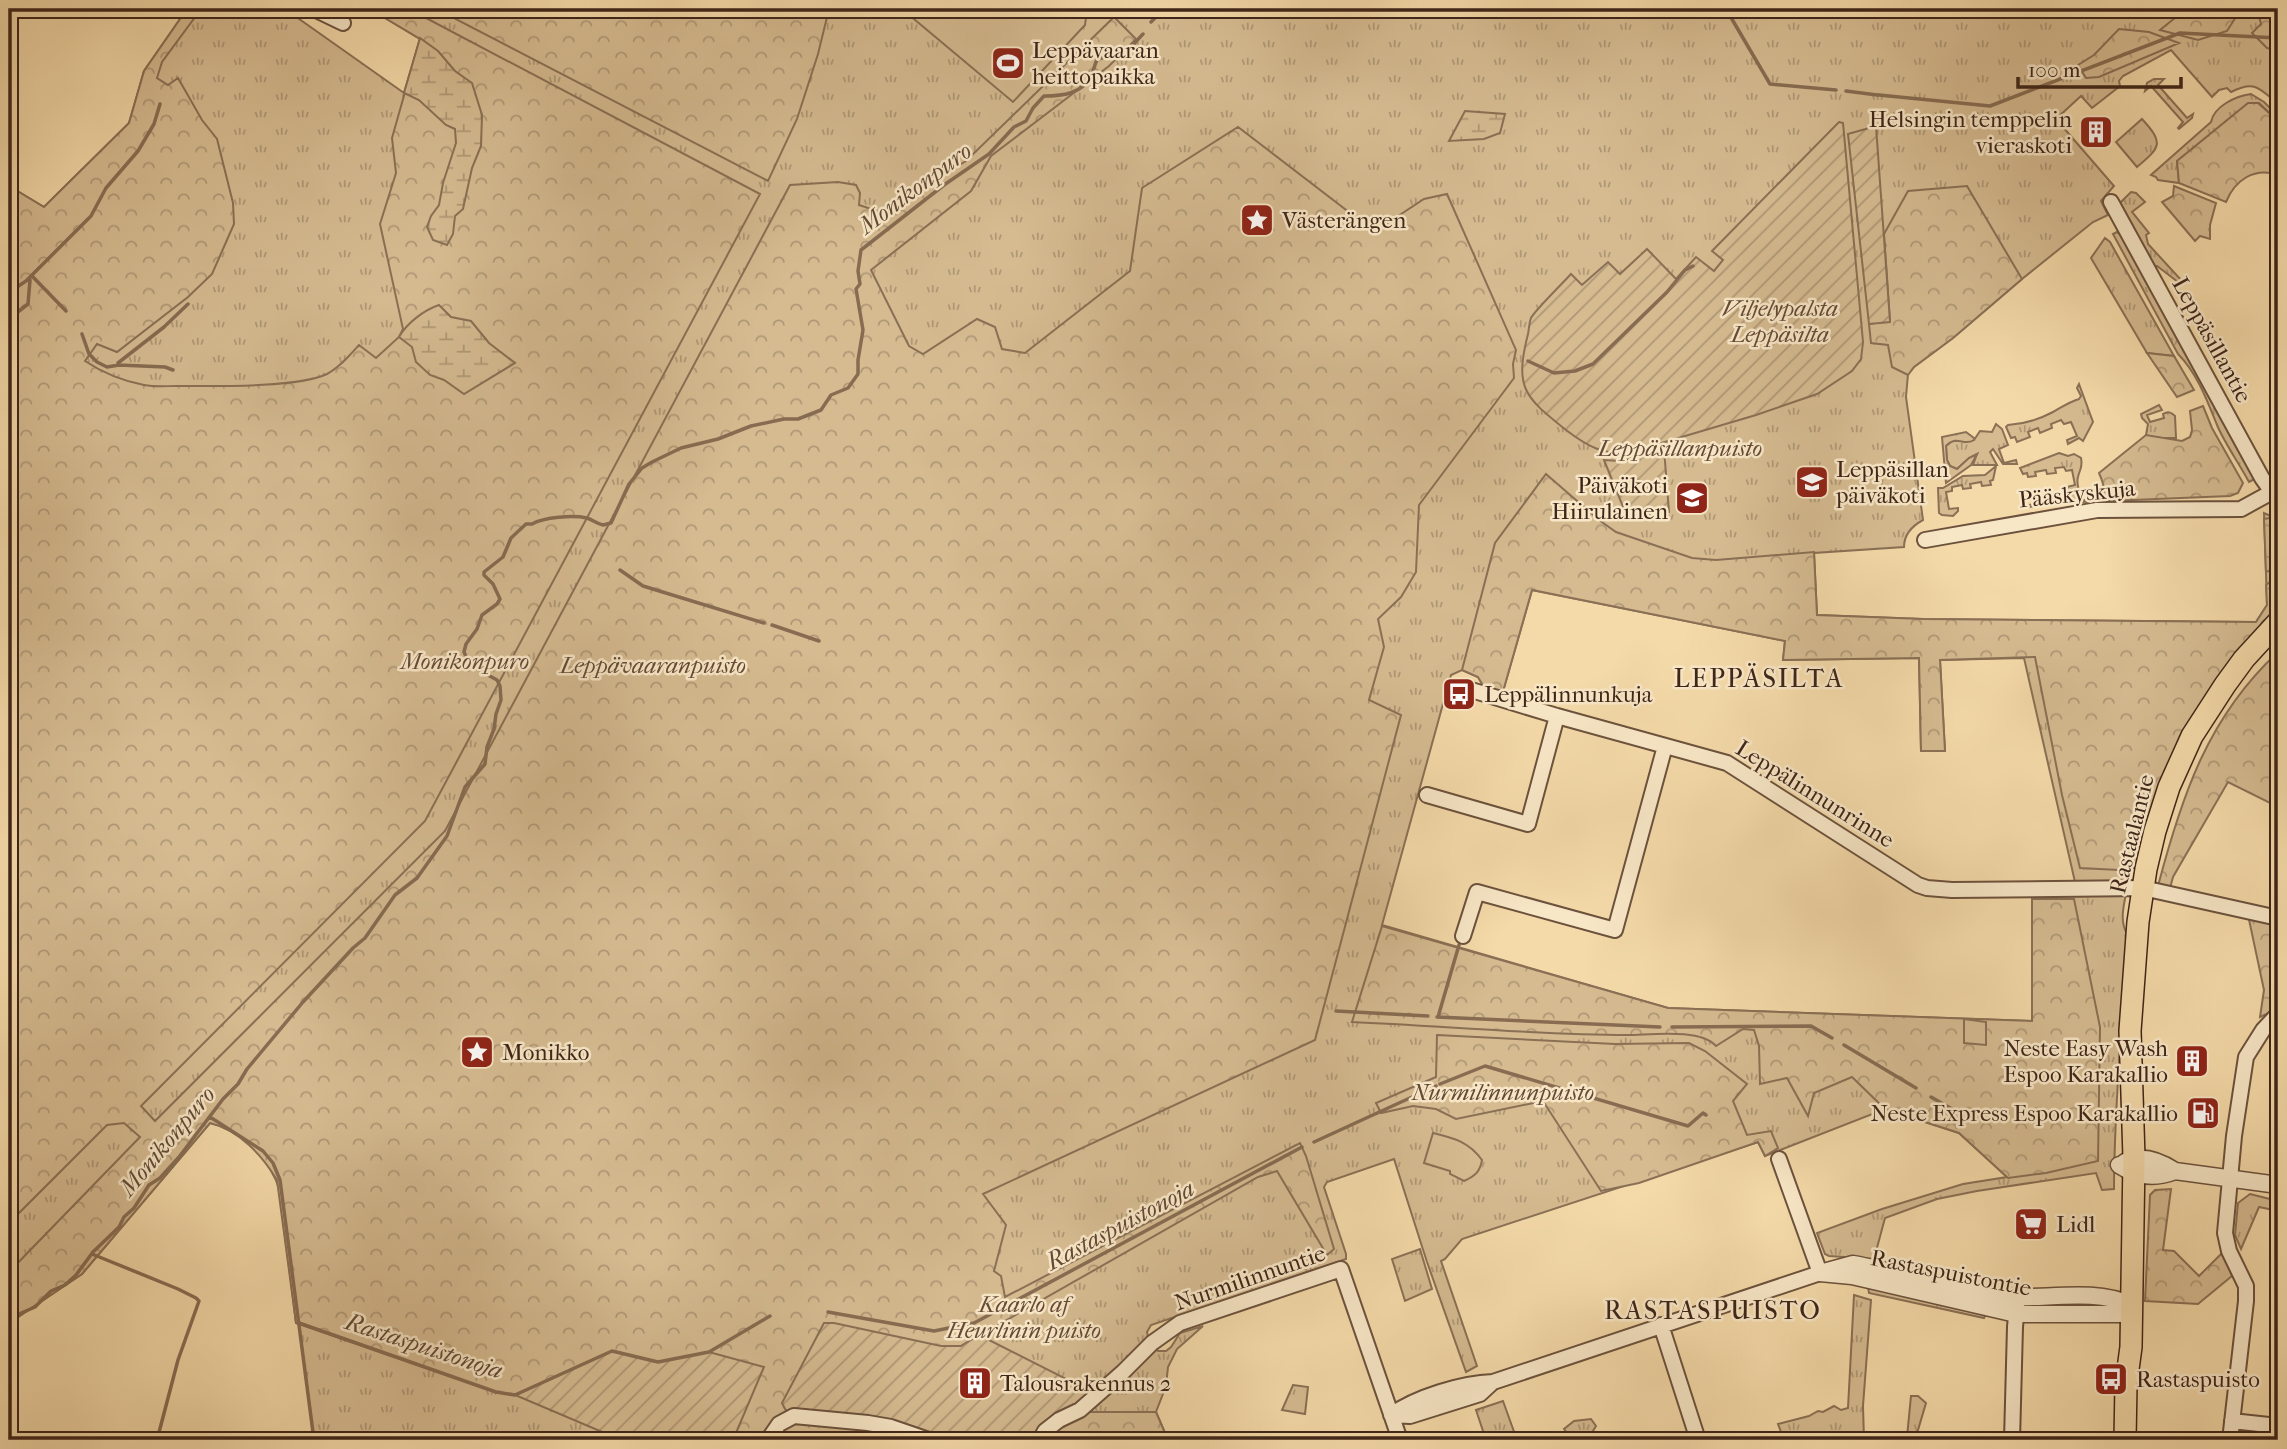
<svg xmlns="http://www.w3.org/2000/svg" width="2287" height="1449" font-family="'IM FELL French Canon',serif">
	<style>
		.grass { fill: url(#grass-tufts); stroke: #8a7055; stroke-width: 2 }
		.forest { fill: url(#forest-crowns); stroke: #8a7055; stroke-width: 2 }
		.wetland { fill: url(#wetland-marsh); stroke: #8a7055; stroke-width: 2 }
		.garden { fill: url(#garden-furrows); stroke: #8a7055; stroke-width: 2 }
		.pitch { fill: #d6bb91; stroke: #8a7055; stroke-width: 2 }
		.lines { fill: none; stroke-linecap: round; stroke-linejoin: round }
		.stream { stroke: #876c52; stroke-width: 3.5 }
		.minor-casing { stroke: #6c523d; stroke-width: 18 }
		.tertiary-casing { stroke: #6c523d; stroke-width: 19 }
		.primary-casing { stroke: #3e2519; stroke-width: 24 }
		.minor { stroke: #f8e7c7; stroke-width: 14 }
		.tertiary { stroke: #f8e7c7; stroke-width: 16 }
		.primary { stroke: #f5daa9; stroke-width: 21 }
		.labels { text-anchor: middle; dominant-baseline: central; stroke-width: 5; stroke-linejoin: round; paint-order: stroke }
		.poi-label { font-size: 23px; fill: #3e2519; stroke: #f8e7c7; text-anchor: start }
		.park-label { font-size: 23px; font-style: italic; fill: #644a37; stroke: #f8e7c7 }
		.street-label { font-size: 23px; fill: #3e2519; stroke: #f8e7c7 }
		.water-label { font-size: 24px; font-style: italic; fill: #624936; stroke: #f8e7c7 }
		.quarter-label { font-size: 26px; letter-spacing: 2px; fill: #3e2519; stroke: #f8e7c7 }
	</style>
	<defs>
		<pattern id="grass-tufts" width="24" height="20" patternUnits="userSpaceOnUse" patternTransform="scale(1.75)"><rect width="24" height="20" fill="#d6bb91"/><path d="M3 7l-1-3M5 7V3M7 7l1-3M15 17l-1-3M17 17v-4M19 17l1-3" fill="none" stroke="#af9876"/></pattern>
		<pattern id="forest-crowns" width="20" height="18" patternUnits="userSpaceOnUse" patternTransform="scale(1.75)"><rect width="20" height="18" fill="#d6bb91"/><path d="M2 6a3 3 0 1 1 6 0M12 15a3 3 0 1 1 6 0" fill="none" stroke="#af9876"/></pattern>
		<pattern id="wetland-marsh" width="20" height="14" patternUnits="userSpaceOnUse" patternTransform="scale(1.75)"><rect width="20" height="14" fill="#d6bb91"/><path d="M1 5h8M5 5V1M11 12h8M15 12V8" fill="none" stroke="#af9876"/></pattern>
		<pattern id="garden-furrows" width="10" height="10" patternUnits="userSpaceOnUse" patternTransform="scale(1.75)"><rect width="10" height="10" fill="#d6bb91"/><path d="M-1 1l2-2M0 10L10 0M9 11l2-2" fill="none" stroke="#af9876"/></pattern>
	</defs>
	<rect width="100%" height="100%" fill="#f5daa9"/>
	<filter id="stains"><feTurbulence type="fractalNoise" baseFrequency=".00286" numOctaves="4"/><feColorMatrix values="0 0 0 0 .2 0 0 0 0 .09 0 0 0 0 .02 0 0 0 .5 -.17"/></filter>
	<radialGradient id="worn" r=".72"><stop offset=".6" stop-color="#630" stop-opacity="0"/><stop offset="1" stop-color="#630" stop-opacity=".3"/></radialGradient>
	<path class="grass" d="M187 9H285L404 93 420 39 385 18 391 9H2278V104C2259 88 2255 80 2231 92L2227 88 2219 90 2212 97 2171 50 2123 76 2119 81 2120 86 2092 108 2081 96 2056 119 2114 186 2101 201 2108 215 2093 222 2022 279 1953 338 1914 367 1908 374 1906 397 1923 520C1912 526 1904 535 1904 547L1814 553 1817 615 1923 619 2256 622 2267 605 2264 513 2278 519V605L2245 646 2137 866 2129 871 2125 882H2075L2024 658 1940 660 1945 751H1921L1919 658 1783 660 1785 641 1532 590 1502 695 1485 689 1478 677 1462 670 1451 675 1382 925 1668 1008 2032 1021V896H2082L2084 892 2126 894C2123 908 2120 922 2127 934 2123 1019 2114 1104 2114 1189L2102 1190 2096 1173 1977 1191 1937 1199 1885 1218 1874 1259 1829 1256 1825 1254 1817 1233 1882 1209 1963 1184 2007 1177 1959 1133 1885 1109 1765 1156 1758 1142 1462 1239 1445 1259 1441 1261 1477 1366 1466 1372 1427 1262 1394 1159 1327 1182 1324 1187 1346 1254V1259L1151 1325 1147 1332 1149 1342 1158 1351H1166L1171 1347 1180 1333 1203 1326 1177 1349 1168 1367 1166 1386 1156 1412 1168 1440H314L299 1324 296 1323 280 1192C272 1161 242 1130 210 1123L82 1274 9 1323V658L17 565 9 563V186L44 207 129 123 144 71Z
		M2154 79H2164L2158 85 2187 118 2193 114 2192 118 2179 129 2178 128 2183 122 2151 86 2145 91 2147 83Z
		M2251 94 2264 102 2278 116V121L2259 103 2177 161 2179 183 2158 180 2156 177 2151 175 2211 122C2214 106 2236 96 2251 94Z
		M2142 119C2164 143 2161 147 2137 167L2116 142Z
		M2131 192 2136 193 2145 202 2132 212 2149 233 2146 235 2148 244 2182 281 2178 282 2157 266H2153L2119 204Z
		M2117 232 2123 237 2255 479 2249 482C2239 463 2225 444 2217 425 2207 400 2197 373 2178 354L2113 234Z
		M2105 238 2110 242 2174 356 2147 353 2091 258Z
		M2079 384 2093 422 2083 441 2079 438 2068 444 2067 440 2077 436 2071 422 2064 424 2061 420 2051 424 2052 428 2040 433 2038 428 2028 432 2030 437 2017 442 2015 437 2011 438 2006 427 2008 425C2025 424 2038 420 2053 412 2062 407 2069 402 2079 399L2081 396 2077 388Z
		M2159 405 2162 410 2147 415 2150 422 2164 418 2163 414C2168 411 2171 412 2175 416L2176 438H2154L2146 435 2148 424 2142 418 2141 414Z
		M1996 424 2002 429 2008 445 1999 449 2004 463 2016 460 2017 464H2003L1993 449 1990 452 1997 465H1973L1977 454 1969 458 1957 469 1950 466 1947 460 1946 446 1952 441 1974 440 1980 431 1992 432Z
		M2059 453 2068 456 2074 454 2081 458C2083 468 2080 468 2078 477 2076 484 2080 496 2084 502L2048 504 2023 508V506L2068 498 2067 487 2075 485 2072 470 2066 471 2064 467 2055 468 2056 473 2047 474 2046 470 2035 472 2036 476 2028 477 2027 473 2023 474 2020 468Z
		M1996 466 1993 480 1990 481 1991 485 1982 486 1981 482 1970 484 1971 488 1963 489 1962 485 1952 487V491L1946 492 1949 509 1958 508V511L1953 516 1942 515 1939 513 1938 488H1943L1963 476 1985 475Z
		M2250 1194 2278 1201V1211L2259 1207 2241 1249 2235 1235 2238 1203Z
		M1420 1249 1432 1289 1405 1301 1392 1259Z
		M1868 1287 1987 1312 1984 1318 1869 1293Z
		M1854 1295 1871 1300 1863 1406 1864 1440H1784L1778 1424 1809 1416 1818 1411 1823 1412 1834 1406 1841 1410 1848 1408Z
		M1293 1385 1308 1387 1305 1414 1282 1410Z
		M1911 1396H1918L1926 1403 1918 1430 1912 1437H1907Z
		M1503 1401 1517 1440H1486L1476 1410Z
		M1591 1419 1596 1426 1588 1439 1572 1440 1564 1429 1574 1421Z"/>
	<path class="forest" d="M187 9H201L162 62 157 78 168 85 178 78 202 120 217 139 233 203 234 224 212 274 188 297 117 352 97 344 85 361C103 373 123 381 144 385 155 387 166 386 177 386 212 386 297 388 327 374 340 367 350 355 359 345L376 358 399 337 403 329 380 224 396 173 392 138 420 39 385 18 391 9H430L426 18 760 194 425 821 141 1106 155 1121 445 831 790 185 838 182 856 185 860 193 859 205 880 212 966 161 1114 17 1136 39 1109 66 991 156 971 191 871 270 909 346 923 354 977 319 995 327 1002 349 1025 353 1130 271 1142 188 1238 127 1358 219 1386 224 1424 199 1447 194 1516 350 1513 364 1514 378 1419 505 1416 572 1401 597 1378 619 1384 647 1369 700 1401 715 1315 1040 983 1194 1006 1225 994 1271 1001 1276 1005 1297 1300 1143 1306 1156 1334 1249 1327 1255 1277 1171 1258 1177 961 1346H941L890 1423 941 1440H731L709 1352 658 1362 612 1351 515 1395 496 1392 296 1323 277 1180C262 1155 239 1130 210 1123L82 1274 9 1323V1272L140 1137 124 1123 107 1125 9 1223V658L17 565 9 563V186L44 207 129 123 144 71Z
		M442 9H829L818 54 797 119 768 181 446 14Z
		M2186 9H2241L2227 31 2198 40 2160 30Z
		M2257 9H2278V50L2267 48 2252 33 2261 24Z
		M2119 29 2149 32 2179 43 2099 77 2086 78 2078 65 2094 55Z
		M2248 103H2258L2278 121V175C2254 167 2235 180 2226 202L2179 183 2177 161Z
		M1967 186 2022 279 1953 338 1914 367 1908 375 1892 367 1888 345 1871 343 1869 324 1890 321 1884 234 1908 191Z
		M2174 186 2216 203 2210 225V239L2200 236 2195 241 2162 202 2173 196Z
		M2147 353 2174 356 2194 390 2177 397Z
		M2203 406 2212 428 2243 483 2238 493 2230 496 2084 502V500C2106 499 2108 493 2099 473L2146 435 2182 441 2190 437 2192 430 2190 411Z
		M1966 432 1974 438V440C1963 447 1958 434 1946 446L1947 460 1950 466 1957 469 1969 458 1977 454 1971 465 1946 483 1942 437Z
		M1546 474 1599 520 1616 532 1692 558 1716 560 1814 552 1817 615 1923 619 2256 622 2267 605 2266 585 2270 582 2278 580V605L2245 646 2137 865 2119 870 2080 868 2062 795 2035 657 1940 660 1945 751H1921L1919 658 1783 660 1785 641 1532 590 1502 695 1485 689 1478 677 1462 670 1495 543Z
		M2275 517 2278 519V564H2273L2269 571 2266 572 2264 519Z
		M2278 652V807L2228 782 2173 877 2170 888 2158 886C2182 795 2208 717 2278 652Z
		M2032 899H2074L2100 1027 2098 1161 2046 1173 2008 1178 1959 1133 1885 1109 1852 1077 1814 1093 1808 1116 1787 1078 1760 1084 1759 1046 1754 1030 1743 1029 1716 1046C1700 1028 1650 1035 1627 1035 1536 1035 1444 1026 1352 1022L1382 926 1668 1008 2032 1021Z
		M2248 915 2278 923V1009L2260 1017 2264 990Z
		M1437 1035 1615 1044 1689 1043 1705 1051 1747 1084 1733 1101 1747 1135 1771 1131 1778 1148 1765 1156 1758 1142 1639 1183 1601 1191 1543 1101 1456 1119 1436 1109 1413 1106 1381 1113 1376 1103 1436 1077Z
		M2171 1189 2163 1250 2174 1251 2199 1276 2223 1252 2232 1276 2198 1304 2145 1301 2150 1195 2155 1190Z
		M1080 1407 1089 1412H1156L1168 1440H1030L1039 1428Z"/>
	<path class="wetland" d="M420 38 438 51 455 71 472 83 482 115 481 146 472 168 463 209 455 216 453 234 447 245 433 240 427 227 431 216 439 205 443 183 456 143 455 129 446 125 419 100 404 93Z
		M1465 111 1505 114 1500 133 1484 139 1449 141Z
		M439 305 451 317 471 321 489 343 515 363 464 394 444 380 430 375 416 362 412 347 399 337C407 323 424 310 439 305Z"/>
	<path class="garden" d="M1839 122 1843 123 1863 342 1861 359 1852 371 1817 394 1756 415 1631 452C1604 456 1587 446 1566 430 1525 397 1514 389 1528 334 1529 330 1529 323 1531 318 1535 310 1563 283 1571 274L1582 285 1608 262 1620 274 1647 249 1676 279 1696 257 1714 271 1723 260 1712 251Z
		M1876 126 1890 322 1869 324 1848 134Z
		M1664 449 1669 512 1628 519 1604 460 1620 461Z
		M824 1323H834L941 1346H961L979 1335 1094 1393 1039 1428 1030 1440H941L890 1423 791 1414 785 1409 782 1403Z
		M612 1351 658 1362 709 1352 764 1367 733 1440H621L515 1395Z"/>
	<path class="pitch" d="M902 9H1087L1085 25 1013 102Z
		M1964 1019 1986 1022V1045L1964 1043Z
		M1433 1133C1454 1138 1469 1142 1482 1160 1480 1172 1475 1176 1464 1181L1450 1174V1171L1424 1163Z"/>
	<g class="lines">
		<path class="stream" d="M1726 9 1770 84 1836 90
			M1151 22 1164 9
			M1846 91 1877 95
			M1879 95 1990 106 2180 33 2278 38
			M32 276 66 311
			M9 288 17 287 26 281 91 216 106 188 138 151 154 124 160 104
			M9 316 14 315 28 304 30 280
			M82 334 89 354 97 362 107 367 119 365 165 367 173 370
			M1528 361 1554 373 1575 371 1593 364 1667 292 1685 270 1693 266
			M118 363 164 327 188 304
			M620 570 643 586 764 623
			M772 625 819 641
			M1336 1011 1428 1016
			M1437 1017 1660 1027
			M1438 1017 1459 945
			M1672 1027 1811 1026 1832 1038
			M1844 1045 1916 1088
			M1440 1084 1485 1066 1688 1126 1703 1113 1706 1115
			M1931 1097 1952 1109
			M210 1117 263 1151 273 1163 280 1180 314 1440
			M1314 1142 1436 1086
			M92 1254 178 1289 196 1298 199 1301 178 1360 157 1440
			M828 1312 934 1331 974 1323 1302 1147
			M9 1323 19 1314 35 1307 51 1291 65 1285 76 1275 93 1252 119 1227 124 1217 134 1208 149 1185 160 1178 179 1157 223 1099 238 1084 247 1069 303 1002 353 948 365 938 395 895 417 878 447 836 465 787 485 764 487 747 494 729 496 714 501 700 500 686 497 680 470 665 464 652 466 644 477 629 482 615 497 604 500 599 493 584 484 575V572L503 557 511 538 526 524H532C544 517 573 515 587 518 593 520 597 524 603 525L611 523 629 484 642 468 652 462 681 448 718 439 751 426 784 419H798L821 410 831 395 848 388 858 374V360L863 330 856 289 860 284 858 271 861 250 944 185 989 154 1014 127 1026 121 1033 108 1044 96C1062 96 1082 94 1091 76 1094 71 1094 65 1097 60 1106 55 1112 57 1120 54 1130 51 1136 41 1143 34
			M299 1323 496 1392 515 1395 612 1351 658 1362 709 1352 770 1316"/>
		<g class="minor-casing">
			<path id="minor" d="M314 9 343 23
				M9 25 11 9
				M2111 202 2262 478 2272 492 2278 495
				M1925 540 2097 510 2241 509 2272 492
				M1468 689 1557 716 1727 763 1918 885 1927 888 1952 890 2143 888 2278 918
				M1427 795 1528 824 1557 716
				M1463 936 1477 892 1615 930 1665 746
				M1661 1325 1698 1440
				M1391 1415C1416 1397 1462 1383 1493 1382L1820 1273 1779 1159
				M1391 1415 1410 1416 1480 1394 1493 1382
				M2232 1421 2278 1426
				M768 1440 779 1424 794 1416 868 1423 891 1427 929 1440
				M1040 1440 1045 1431 1059 1420 1080 1410 1123 1372 1152 1343 1180 1323 1341 1269 1400 1440
				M2012 1440 2015 1327 2017 1305
				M2230 1440 2246 1301V1286L2229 1251 2225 1233 2234 1136 2246 1057 2263 1030 2278 1014"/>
		</g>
		<g class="tertiary-casing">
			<path id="tertiary" d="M2125 1162C2143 1154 2160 1161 2175 1171
				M2119 1165C2137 1177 2155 1179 2175 1171L2278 1185
				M1853 1264C1900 1272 1946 1289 1994 1296 2037 1302 2091 1286 2131 1305L2120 1314H2016L1852 1276 1820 1273Z"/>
		</g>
		<g class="primary-casing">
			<path id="primary" d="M2125 1440 2126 1384 2131 1347 2134 1158 2130 1031 2138 922 2146 869 2155 831 2169 787 2192 736 2225 685 2244 659 2278 622"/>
		</g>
		<use href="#minor" class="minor"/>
		<use href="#tertiary" class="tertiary"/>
		<use href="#primary" class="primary"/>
	</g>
	<defs>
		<g id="stadium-square" transform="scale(1.75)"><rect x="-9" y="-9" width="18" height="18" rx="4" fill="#8f2418" stroke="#f8e7c7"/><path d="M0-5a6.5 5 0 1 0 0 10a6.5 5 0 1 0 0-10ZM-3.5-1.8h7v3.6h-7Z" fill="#fff"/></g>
		<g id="building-square" transform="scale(1.75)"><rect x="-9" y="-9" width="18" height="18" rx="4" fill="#8f2418" stroke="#f8e7c7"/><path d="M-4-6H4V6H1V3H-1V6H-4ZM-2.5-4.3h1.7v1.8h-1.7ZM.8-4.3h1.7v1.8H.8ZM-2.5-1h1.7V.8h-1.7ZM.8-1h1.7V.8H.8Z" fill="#fff"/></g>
		<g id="sight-square" transform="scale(1.75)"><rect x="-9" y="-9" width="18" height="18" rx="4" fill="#8f2418" stroke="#f8e7c7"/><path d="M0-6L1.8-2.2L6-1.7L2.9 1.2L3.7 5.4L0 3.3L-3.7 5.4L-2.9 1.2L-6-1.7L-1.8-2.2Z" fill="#fff"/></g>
		<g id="school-square" transform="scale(1.75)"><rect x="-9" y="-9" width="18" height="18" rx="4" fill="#8f2418" stroke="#f8e7c7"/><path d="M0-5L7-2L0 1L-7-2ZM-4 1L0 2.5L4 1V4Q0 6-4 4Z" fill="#fff"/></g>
		<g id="bus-square" transform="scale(1.75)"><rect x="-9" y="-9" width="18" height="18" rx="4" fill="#8f2418" stroke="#f8e7c7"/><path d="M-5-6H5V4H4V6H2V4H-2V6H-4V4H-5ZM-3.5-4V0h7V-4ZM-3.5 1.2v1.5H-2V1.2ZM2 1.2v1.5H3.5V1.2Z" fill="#fff"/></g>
		<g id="fuel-square" transform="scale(1.75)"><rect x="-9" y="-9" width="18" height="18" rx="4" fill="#8f2418" stroke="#f8e7c7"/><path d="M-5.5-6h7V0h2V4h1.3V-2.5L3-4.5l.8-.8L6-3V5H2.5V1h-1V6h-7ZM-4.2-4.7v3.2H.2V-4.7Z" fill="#fff"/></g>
		<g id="supermarket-square" transform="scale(1.75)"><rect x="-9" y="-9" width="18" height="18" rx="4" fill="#8f2418" stroke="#f8e7c7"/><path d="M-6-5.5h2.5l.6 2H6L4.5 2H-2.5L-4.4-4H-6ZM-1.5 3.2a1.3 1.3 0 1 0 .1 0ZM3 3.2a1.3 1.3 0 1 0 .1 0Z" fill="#fff"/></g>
	</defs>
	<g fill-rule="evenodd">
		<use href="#stadium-square" x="1008" y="63"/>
		<use href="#building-square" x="2096" y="132"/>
		<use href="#sight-square" x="1257" y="220"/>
		<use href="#school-square" x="1812" y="482"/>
		<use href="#school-square" x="1692" y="498"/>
		<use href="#bus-square" x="1459" y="694"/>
		<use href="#sight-square" x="477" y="1052"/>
		<use href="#building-square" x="2192" y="1061"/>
		<use href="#fuel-square" x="2203" y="1113"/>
		<use href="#supermarket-square" x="2031" y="1224"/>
		<use href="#bus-square" x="2111" y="1379"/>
		<use href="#building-square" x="975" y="1383"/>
	</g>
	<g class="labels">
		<g class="poi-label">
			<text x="1032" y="50">Leppävaaran<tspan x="1032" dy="26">heittopaikka</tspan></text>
			<text x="2072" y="119" text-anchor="end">Helsingin temppelin<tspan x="2072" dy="26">vieraskoti</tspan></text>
			<text x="1282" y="220">Västerängen</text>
			<text x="1836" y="469">Leppäsillan<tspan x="1836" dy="26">päiväkoti</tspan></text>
			<text x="1668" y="485" text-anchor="end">Päiväkoti<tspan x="1668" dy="26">Hiirulainen</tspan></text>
			<text x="1484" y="694">Leppälinnunkuja</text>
			<text x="2168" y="1048" text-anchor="end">Neste Easy Wash<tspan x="2168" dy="26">Espoo Karakallio</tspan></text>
			<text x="502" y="1052">Monikko</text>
			<text x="2178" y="1113" text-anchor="end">Neste Express Espoo Karakallio</text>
			<text x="2056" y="1224">Lidl</text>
			<text x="2136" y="1379">Rastaspuisto</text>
			<text x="1000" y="1383">Talousrakennus 2</text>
		</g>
		<g class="park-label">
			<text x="1780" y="308">Viljelypalsta<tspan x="1780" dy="26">Leppäsilta</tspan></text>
			<text x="1680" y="448">Leppäsillanpuisto</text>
			<text x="465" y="661">Monikonpuro</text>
			<text x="653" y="665">Leppävaaranpuisto</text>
			<text x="1503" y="1092">Nurmilinnunpuisto</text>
			<text x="1024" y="1304">Kaarlo af<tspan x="1024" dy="26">Heurlinin puisto</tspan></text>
		</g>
		<g class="street-label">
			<text transform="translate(2212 340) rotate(61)">Leppäsillantie</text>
			<text transform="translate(2077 494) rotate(-6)">Pääskyskuja</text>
			<text transform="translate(1815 794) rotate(32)">Leppälinnunrinne</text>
			<text transform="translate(2132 834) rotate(-76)">Rastaalantie</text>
			<text transform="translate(1951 1273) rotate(11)">Rastaspuistontie</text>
			<text transform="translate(1250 1278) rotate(-19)">Nurmilinnuntie</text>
		</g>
		<g class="water-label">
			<text transform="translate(915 188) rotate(-37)">Monikonpuro</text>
			<text transform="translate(167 1141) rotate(-50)">Monikonpuro</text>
			<text transform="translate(1120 1225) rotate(-28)">Rastaspuistonoja</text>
			<text transform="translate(424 1346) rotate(18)">Rastaspuistonoja</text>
		</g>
		<g class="quarter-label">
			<text x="1759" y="678">LEPPÄSILTA</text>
			<text x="1713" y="1310">RASTASPUISTO</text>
		</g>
	</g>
	<rect width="2287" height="1449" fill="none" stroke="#f5daa9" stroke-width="35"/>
	<rect x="10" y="10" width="2266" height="1428" fill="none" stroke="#3e2519" stroke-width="3.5"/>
	<rect x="18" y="18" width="2252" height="1414" fill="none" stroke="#3e2519" stroke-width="2"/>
	<path d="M2018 77v10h163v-10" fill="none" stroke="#3e2519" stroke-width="3.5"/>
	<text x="2028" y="77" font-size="21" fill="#3e2519" stroke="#f8e7c7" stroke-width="5" paint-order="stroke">100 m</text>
	<rect width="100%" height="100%" filter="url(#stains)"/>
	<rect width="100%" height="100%" fill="url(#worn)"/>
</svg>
